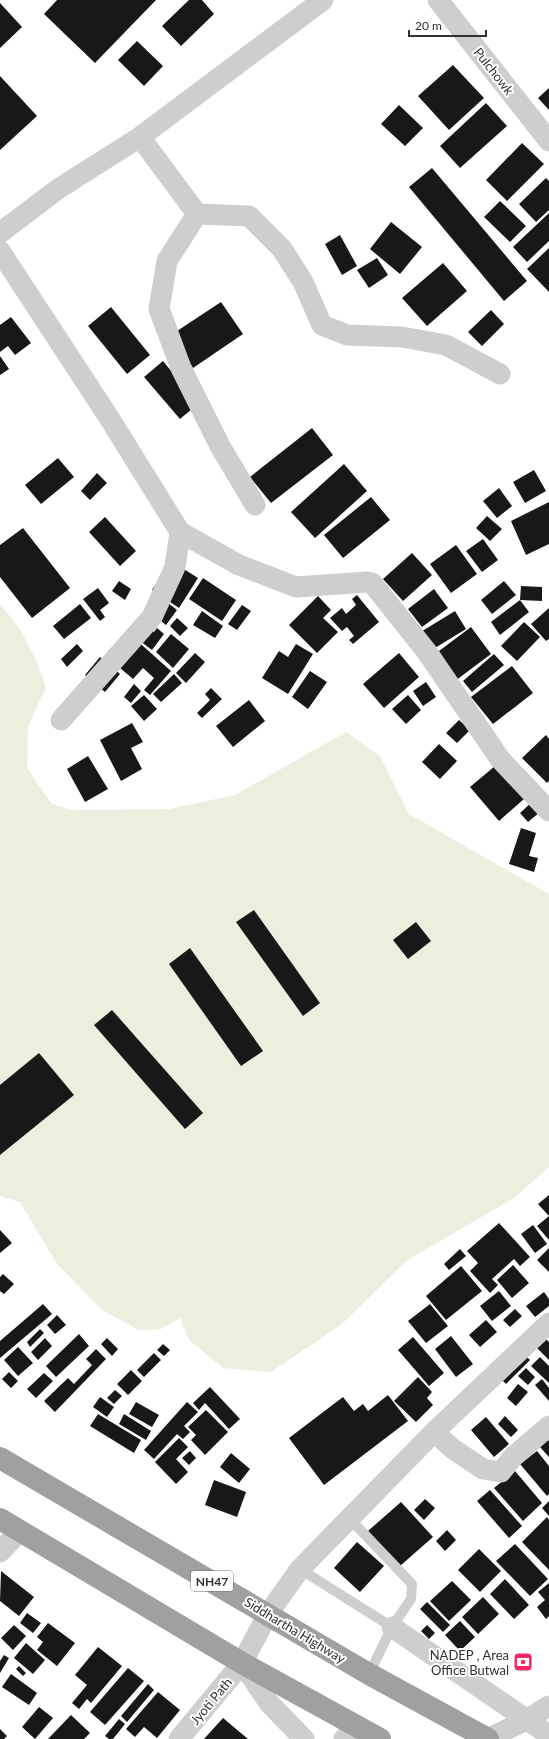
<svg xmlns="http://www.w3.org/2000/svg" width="549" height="1739" font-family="Lato,sans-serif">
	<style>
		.green { fill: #ebefde }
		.building { fill: #181818 }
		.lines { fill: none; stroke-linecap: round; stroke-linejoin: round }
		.service { stroke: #cecece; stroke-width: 10 }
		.minor { stroke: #cecece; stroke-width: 21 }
		.trunk { stroke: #a0a0a0; stroke-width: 22 }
		.labels { text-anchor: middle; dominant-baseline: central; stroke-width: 4; stroke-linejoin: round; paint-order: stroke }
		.shield { fill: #fff; stroke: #6f6f6f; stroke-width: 1 }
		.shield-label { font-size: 12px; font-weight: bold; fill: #313131 }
		.street-label { font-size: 13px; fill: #313131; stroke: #fff }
		.poi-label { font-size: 13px; fill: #313131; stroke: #fff; text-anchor: end }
	</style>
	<rect width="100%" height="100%" fill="#fff"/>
	<path class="green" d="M0 605C21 625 38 660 46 688L28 726 27 768 51 803 71 810 169 809 235 795 346 732 380 756 409 814 549 894V1167L514 1198 406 1261 341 1325 271 1372 223 1368 189 1340 180 1318 161 1329 139 1330 102 1310 57 1264 20 1202 0 1196Z"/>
	<path class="building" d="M57 0H156L95 63 44 14Z
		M189 0H202L214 14 181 46 162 26Z
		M0 3 22 27 0 48Z
		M137 41 163 66 144 86 118 60Z
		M453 65 484 98 449 130 418 96Z
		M0 76 37 116 0 150Z
		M549 88V110L538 98Z
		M486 103 507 126 460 168 440 146Z
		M399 105 423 128 405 146 381 124Z
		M522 143 544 164 507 201 486 180Z
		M432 168 527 281 504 301 409 187Z
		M546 178 549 181V210L536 222 519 204Z
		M500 201 526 226 510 242 484 217Z
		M549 213V241L527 262 513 247Z
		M391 222 422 247 400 274 370 249Z
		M340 235 357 266 342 275 325 244Z
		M549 248V292L527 269Z
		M377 258 388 275 369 288 357 270Z
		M443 263 467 291 427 326 402 298Z
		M221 302 243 334 193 368 171 335Z
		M111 307 150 355 127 374 88 326Z
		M491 310 504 324 482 346 468 332Z
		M11 317 31 343 15 355 8 346 0 352V325Z
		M0 356 9 369 0 375Z
		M163 361 198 404 180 419 144 377Z
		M312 428 333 455 271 503 250 477Z
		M58 458 74 477 41 504 25 485Z
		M344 464 367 491 315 538 291 512Z
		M534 470 546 491 525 503 513 482Z
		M97 473 107 483 90 500 81 491Z
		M499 488 512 506 497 518 483 501Z
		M371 497 390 520 343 558 324 535Z
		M549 502V544L526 555 511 521Z
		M487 516 502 529 490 541 476 528Z
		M105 517 136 551 120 566 89 532Z
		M23 528 70 588 32 618 0 577V545Z
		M483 539 498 560 482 572 466 551Z
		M456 545 477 574 451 593 430 564Z
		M412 553 432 575 403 601 383 579Z
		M171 561 198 578 179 608 152 590Z
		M203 578 236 600 222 621 189 599Z
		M119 581 131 589 125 600 112 591Z
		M504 581 516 595 492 614 481 600Z
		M521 586 542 587V601L520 600Z
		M98 588 109 603 100 610 105 617 100 621 83 599Z
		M434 589 448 608 422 627 408 609Z
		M158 595 177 610 166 625 147 610Z
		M357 595 379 622 353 644 349 640 354 636 347 627 342 631 330 618 342 608 346 614 356 605 352 599Z
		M318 596 331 610 323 618 338 632 317 653 289 625Z
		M520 600 529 612 500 635 491 622Z
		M80 604 91 618 64 639 53 626Z
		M242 605 251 611 237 630 228 624Z
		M549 608V639L546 641 531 624Z
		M202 611 223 626 215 638 193 625Z
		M455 611 466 629 430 651 419 633Z
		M177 618 188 628 180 636 170 626Z
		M142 622 154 632 157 628 164 634 152 650 132 635Z
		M524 622 540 637 517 661 501 646Z
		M471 627 491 654 455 681 435 654Z
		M171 634 189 649 173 668 156 652Z
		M134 638 171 671 150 695 144 690 154 678 143 668 133 679 113 662Z
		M77 644 83 651 67 667 61 659Z
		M296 644 313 654 288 694 262 678 279 651 288 657Z
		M195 653 205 662 186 683 176 673Z
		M399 653 419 677 384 708 363 684Z
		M494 654 504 665 472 692 463 681Z
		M100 657 120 674 105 692 85 675Z
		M512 666 533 693 493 724 471 697Z
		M310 671 327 682 308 709 292 697Z
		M174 674 182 683 161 702 153 694Z
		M426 682 436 697 423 706 413 691Z
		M134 684 141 691 131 703 124 697Z
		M211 688 222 699 202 718 197 713 210 700 205 694Z
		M144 695 157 709 144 721 131 706Z
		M408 695 421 710 406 724 392 709Z
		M249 700 265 721 233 747 216 726Z
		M459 720 470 730 457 743 446 733Z
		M132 723 143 742 131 748 142 769 121 781 100 740Z
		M546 735 549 739V781L547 783 522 758Z
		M439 744 457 761 440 779 422 762Z
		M88 756 108 789 85 802 67 769Z
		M495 766 524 799 499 821 470 787Z
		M532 802 540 812 528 822 520 813Z
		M521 828 536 833 529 856 538 858 534 872 509 864Z
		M254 910 320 1003 303 1016 236 922Z
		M416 922 431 941 408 959 393 940Z
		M190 948 263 1051 241 1066 169 964Z
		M112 1010 203 1113 185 1129 94 1025Z
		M39 1053 74 1095 0 1155V1085Z
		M549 1195V1240L537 1226 549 1216 538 1204Z
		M499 1223 530 1257 520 1266 514 1259 492 1279 498 1285 490 1293 470 1271 478 1263 467 1251Z
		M533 1225 547 1244 535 1253 521 1234Z
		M0 1230 12 1243 0 1253Z
		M549 1248V1272L537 1260Z
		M460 1249 466 1256 449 1270 444 1264Z
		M513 1265 529 1283 512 1298 497 1280Z
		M461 1266 482 1291 446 1320 426 1296Z
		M3 1274 14 1284 4 1294 0 1291V1277Z
		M499 1291 511 1306 492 1321 480 1306Z
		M544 1292 549 1299V1306L535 1317 526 1306Z
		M43 1304 52 1314 0 1358V1341Z
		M430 1304 448 1326 426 1343 408 1321Z
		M515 1309 522 1316 510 1327 503 1320Z
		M57 1315 66 1325 55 1334 47 1325Z
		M486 1320 497 1332 480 1347 469 1335Z
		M40 1329 44 1333 30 1347 27 1342Z
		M79 1334 89 1346 56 1377 46 1366Z
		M451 1336 473 1364 456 1377 435 1349Z
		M413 1337 444 1373 429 1386 398 1350Z
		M45 1338 52 1346 38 1360 31 1352Z
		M107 1338 118 1349 112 1356 101 1344Z
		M546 1339 549 1342V1360L537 1348Z
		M163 1344 170 1350 164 1356 157 1350Z
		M18 1347 33 1363 18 1376 4 1360Z
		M96 1349 106 1359 55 1412 44 1401 68 1378 74 1384 92 1365 86 1359Z
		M522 1352 530 1360 506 1384 498 1376Z
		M154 1353 161 1360 144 1377 137 1370Z
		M540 1357 549 1366V1383L531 1366Z
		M526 1368 535 1377 528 1385 518 1376Z
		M131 1370 142 1381 128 1395 117 1384Z
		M9 1372 18 1381 11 1388 2 1379Z
		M44 1373 53 1381 36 1398 27 1389Z
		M418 1377 432 1392 427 1398 433 1405 416 1422 394 1401Z
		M542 1379 549 1388V1401L535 1385Z
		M518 1384 528 1392 516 1406 507 1398Z
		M210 1387 240 1419 229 1429 205 1403 199 1410 193 1403Z
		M115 1390 122 1396 114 1404 107 1398Z
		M388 1395 408 1421 324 1485 289 1438 343 1397 354 1411 363 1404 368 1411Z
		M100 1397 114 1407 107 1417 93 1407Z
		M136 1402 159 1415 152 1427 129 1414Z
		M187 1402 198 1412 184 1426 190 1432 183 1439 177 1434 154 1459 144 1450Z
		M206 1410 228 1432 205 1455 191 1440 196 1435 188 1427Z
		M98 1414 141 1440 134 1453 90 1426Z
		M124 1414 151 1431 146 1440 119 1424Z
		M505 1416 518 1430 511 1437 498 1424Z
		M486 1417 509 1444 494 1457 471 1430Z
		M179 1438 188 1447 176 1459 188 1472 176 1484 155 1462Z
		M547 1439 549 1441V1457L539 1446Z
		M190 1451 196 1458 189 1465 182 1458Z
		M537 1451 549 1466V1494L547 1496 520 1464Z
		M231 1453 250 1469 239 1483 220 1467Z
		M515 1471 542 1503 523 1521 494 1488Z
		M214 1480 246 1492 237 1517 205 1505Z
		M490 1490 522 1526 509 1538 477 1501Z
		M425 1499 435 1508 424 1520 414 1510Z
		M549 1501V1516L542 1508Z
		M401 1502 433 1537 400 1566 368 1531Z
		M547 1517 549 1520V1570L522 1542Z
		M447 1530 456 1540 445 1551 436 1541Z
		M357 1542 384 1566 360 1592 334 1568Z
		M515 1544 548 1579 530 1596 496 1561Z
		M479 1549 501 1571 480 1592 458 1570Z
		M1 1571 34 1597 19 1616 0 1601Z
		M505 1579 529 1605 514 1619 490 1594Z
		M452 1581 471 1600 449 1621 430 1601Z
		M549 1583V1616L546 1619 537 1607 545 1600 538 1592Z
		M483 1597 499 1614 478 1634 462 1617Z
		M427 1602 450 1625 443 1632 420 1609Z
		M27 1613 41 1623 33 1633 20 1623Z
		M460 1621 475 1637 460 1651 445 1635Z
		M48 1623 75 1643 57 1666 37 1650 43 1642 37 1637Z
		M14 1625 26 1636 13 1650 1 1638Z
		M427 1625 435 1633 429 1639 421 1631Z
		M26 1643 45 1660 33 1674 14 1658Z
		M98 1647 122 1666 91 1703 87 1699 79 1709 72 1703 87 1685 75 1675Z
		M4 1655 9 1658 0 1673V1661Z
		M19 1666 26 1673 23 1676 16 1669Z
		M128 1668 144 1681 105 1725 90 1712Z
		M11 1674 37 1693 29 1705 2 1687Z
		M148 1684 154 1690 127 1722 121 1716Z
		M158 1692 180 1710 157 1738 144 1727 135 1737 126 1729Z
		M39 1707 53 1718 35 1739 22 1727Z
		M71 1715 90 1733 84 1739H48Z
		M223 1718 248 1739H204Z
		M119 1719 125 1724 113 1739H109L105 1736Z
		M0 1729 7 1736 4 1739H0Z"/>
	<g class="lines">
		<path class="service" d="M350 1519 412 1584 411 1599 392 1627 369 1674
			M300 1569 392 1627"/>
		<path class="minor" d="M438 0 549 141
			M140 137 197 214 167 261 159 309 181 368 220 446 255 505
			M197 214 249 216 282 249 303 282 322 325 347 335 402 337 446 345 500 374
			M0 233 58 189 140 137 323 0
			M0 251 108 416 180 532 239 565 296 587 367 582 372 583 427 652 500 759 549 811
			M61 720 152 617 175 567 180 532
			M434 1432 453 1449 483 1469 501 1472 513 1457 549 1426
			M0 1552 20 1531
			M392 1627 549 1735
			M242 1663 269 1703 304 1739
			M179 1739 242 1663 268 1614 300 1569 434 1432 549 1323
			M344 1739 354 1725
			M488 1739 526 1720 549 1706"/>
		<path class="trunk" d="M0 1458 369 1674 488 1739
			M0 1519 242 1663 380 1739"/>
	</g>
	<defs>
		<g id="bank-square" transform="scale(1)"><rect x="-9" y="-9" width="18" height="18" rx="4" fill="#f32864" stroke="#fff"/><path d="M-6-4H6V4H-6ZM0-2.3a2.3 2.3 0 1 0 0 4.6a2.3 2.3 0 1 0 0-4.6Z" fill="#fff"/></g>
	</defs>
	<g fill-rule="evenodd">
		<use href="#bank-square" x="523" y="1662"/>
	</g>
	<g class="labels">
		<rect class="shield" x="191" y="1571" width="42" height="20" rx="3"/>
		<g class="shield-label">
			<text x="212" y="1581">NH47</text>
		</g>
		<g class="street-label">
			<text transform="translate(494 71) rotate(52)">Pulchowk</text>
			<text transform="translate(295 1630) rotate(31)">Siddhartha Highway</text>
			<text transform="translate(211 1701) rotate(-50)">Jyoti Path</text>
		</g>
		<g class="poi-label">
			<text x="509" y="1655">NADEP , Area<tspan x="509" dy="15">Office Butwal</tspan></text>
		</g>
	</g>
	<path d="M409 30v6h77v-6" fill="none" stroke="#313131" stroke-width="2"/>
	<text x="415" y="30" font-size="12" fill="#313131" stroke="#ffffff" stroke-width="3" paint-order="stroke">20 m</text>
</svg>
